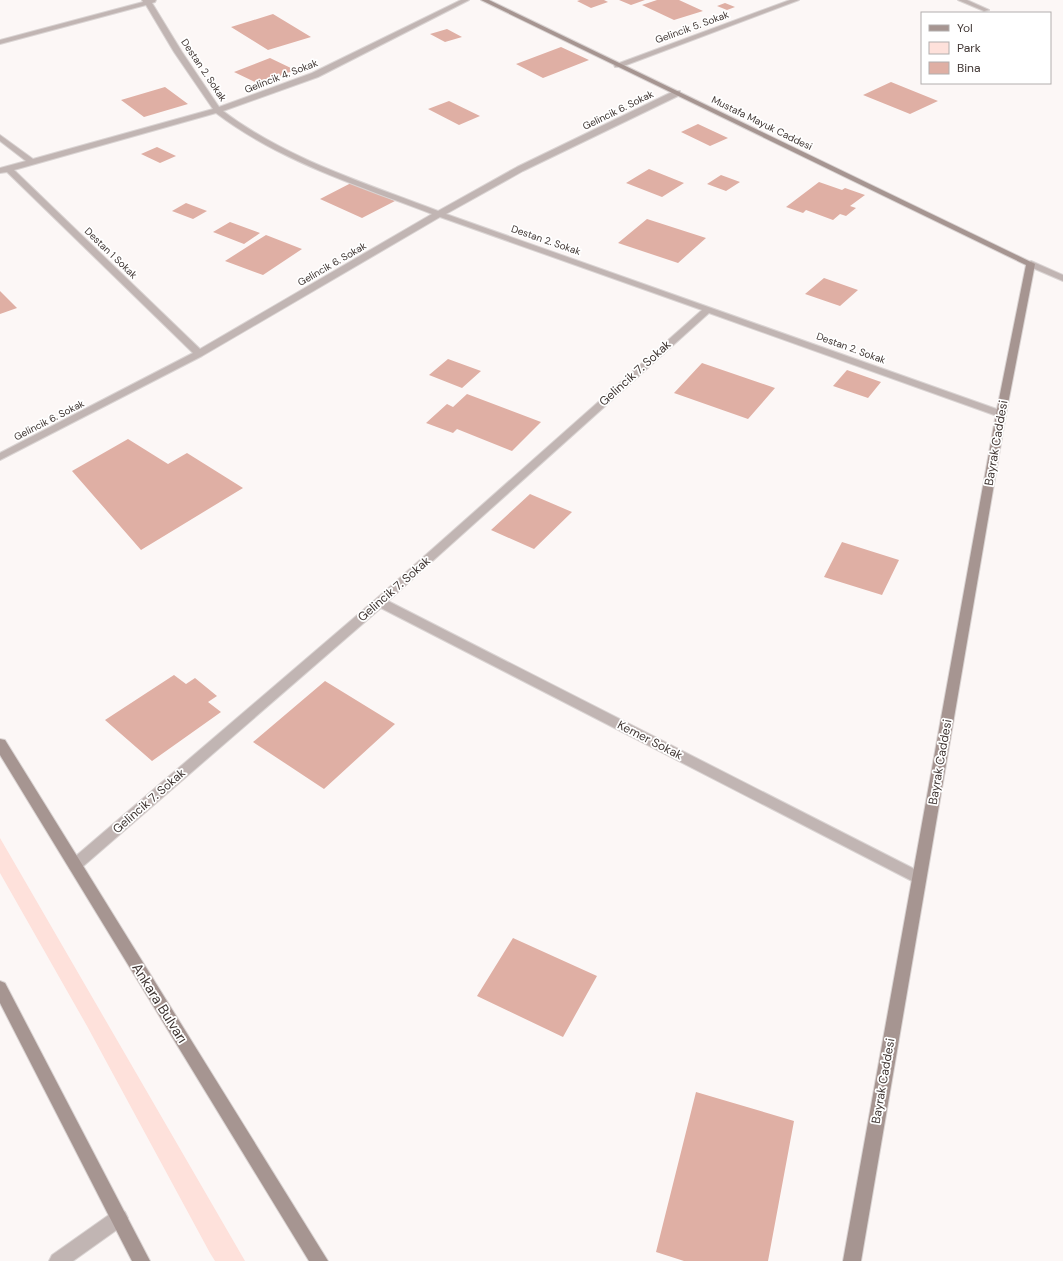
<svg xmlns="http://www.w3.org/2000/svg" width="1063" height="1261" font-family="'DM Sans',sans-serif">
	<style>
		.green { fill: #fee1db }
		.building { fill: #dfafa4 }
		.lines { fill: none; stroke-linecap: round; stroke-linejoin: round }
		.street-casing { stroke: #dad4d3; stroke-width: 2 }
		.secondary-casing { stroke: #dad4d3; stroke-width: 2 }
		.street { fill: #c1b5b3; fill-rule: evenodd }
		.secondary { fill: #a69591; fill-rule: evenodd }
		.labels { text-anchor: middle; dominant-baseline: central; stroke-width: 3.5; stroke-linejoin: round; paint-order: stroke }
		.far-street-label { font-size: 10px; fill: #3f3532; stroke: #fff }
		.street-label { font-size: 12px; fill: #3f3532; stroke: #fff }
		.near-street-label { font-size: 14px; fill: #3f3532; stroke: #fff }
	</style>
	<rect width="100%" height="100%" fill="#fcf7f6"/>
	<path class="green" d="M0 838 245 1261H215L210 1253 87 1026 0 873Z"/>
	<path class="building" d="M580 0H604L608 2 591 8 577 1Z
		M619 0H645L631 5Z
		M657 0H679L703 11 674 20 642 5Z
		M725 3 735 7 727 10 717 6Z
		M273 14 311 37 268 50 231 27Z
		M447 29 462 37 445 42 430 34Z
		M561 47 589 60 543 78 516 64Z
		M270 58 295 70 259 84 234 72Z
		M891 82 938 101 910 114 863 95Z
		M165 87 188 104 144 117 121 100Z
		M449 101 480 116 459 125 428 109Z
		M698 124 728 138 710 146 681 132Z
		M157 147 176 156 160 163 141 154Z
		M649 169 684 183 662 197 626 183Z
		M721 175 740 182 726 191 707 184Z
		M353 182 395 201 362 218 320 199Z
		M819 182 842 190 845 188 865 195 850 206 856 208 846 216 840 214 833 220 806 210 803 213 786 207Z
		M186 203 207 211 193 219 172 211Z
		M647 219 706 238 678 263 618 243Z
		M230 222 260 233 244 244 213 232Z
		M266 235 302 249 263 275 225 261Z
		M824 278 858 290 840 306 805 294Z
		M0 291 17 308 0 314Z
		M448 359 481 371 462 388 429 375Z
		M702 363 775 388 748 419 674 393Z
		M847 370 881 382 868 398 833 386Z
		M467 394 541 422 512 451 457 429 453 433 426 423 447 404 453 407Z
		M128 439 168 464 187 453 243 488 141 550 72 471Z
		M530 494 572 512 534 549 491 530Z
		M842 542 899 560 882 595 824 577Z
		M174 675 186 684 195 678 217 696 208 702 221 712 152 761 105 720Z
		M325 681 395 724 324 789 253 742Z
		M513 938 597 976 563 1037 477 996Z
		M696 1092 794 1121 768 1261H684L656 1252Z"/>
	<g class="lines">
		<g class="street-casing">
			<path id="street" d="M142 0H156L155 2 152 3 182 52 219 107 312 73 461 0H469L318 77 223 111C286 159 365 183 438 211L517 167 674 91H680V95L523 171 446 214 1005 412 1006 414 1005 416H997L709 313 388 601 924 874 926 878 924 882 919 884 914 882 381 608 80 869 75 871 70 869 68 865 70 861 376 599 702 310 440 217 202 356 0 460V453L193 353 7 172 0 173V168L26 161 0 141V135L33 159 213 109 174 52 146 5 0 44V40L143 2ZM216 113C279 161 359 186 432 214L200 349 14 170Z
				M790 0H799L621 67H615L614 65Z
				M958 0H967L989 10 984 11Z
				M1031 261 1063 275V281L1028 266 1027 264Z
				M119 1209 125 1212 128 1218 125 1224 73 1261H49L52 1255 113 1212Z"/>
		</g>
		<g class="secondary-casing">
			<path id="secondary" d="M481 0H489L1035 264 1006 414 861 1261H843L996 414 1026 265Z
				M0 739 5 740 328 1261H309L0 755Z
				M0 981 5 983 150 1261H132L0 1003Z"/>
		</g>
		<use href="#street" class="street"/>
		<use href="#secondary" class="secondary"/>
	</g>
	<g class="labels">
		<g class="far-street-label">
			<text transform="translate(692 27) rotate(-20)">Gelincik 5. Sokak</text>
			<text transform="translate(204 70) rotate(56)">Destan 2. Sokak</text>
			<text transform="translate(281 76) rotate(-21)">Gelincik 4. Sokak</text>
			<text transform="translate(618 110) rotate(-26)">Gelincik 6. Sokak</text>
			<text transform="translate(762 123) rotate(26)">Mustafa Mayuk Caddesi</text>
			<text transform="translate(546 240) rotate(19)">Destan 2. Sokak</text>
			<text transform="translate(111 253) rotate(44)">Destan 1 Sokak</text>
			<text transform="translate(332 264) rotate(-30)">Gelincik 6. Sokak</text>
			<text transform="translate(851 348) rotate(20)">Destan 2. Sokak</text>
			<text transform="translate(49 420) rotate(-27)">Gelincik 6. Sokak</text>
		</g>
		<g class="street-label">
			<text transform="translate(635 373) rotate(-42)">Gelincik 7. Sokak</text>
			<text transform="translate(996 443) rotate(-80)">Bayrak Caddesi</text>
			<text transform="translate(394 589) rotate(-41)">Gelincik 7. Sokak</text>
			<text transform="translate(650 740) rotate(27)">Kemer Sokak</text>
			<text transform="translate(940 762) rotate(-80)">Bayrak Caddesi</text>
			<text transform="translate(149 801) rotate(-41)">Gelincik 7. Sokak</text>
			<text transform="translate(883 1081) rotate(-80)">Bayrak Caddesi</text>
		</g>
		<g class="near-street-label">
			<text transform="translate(160 1003) rotate(58)">Ankara Bulvarı</text>
		</g>
	</g>
	<rect x="921" y="12" width="130" height="72" fill="#ffffff" stroke="#b2aead"/>
	<rect x="929" y="25" width="20" height="6" fill="#a69591" stroke="#b2aead"/>
	<text x="957" y="32" font-size="12" fill="#3f3532">Yol</text>
	<rect x="929" y="42" width="20" height="12" fill="#fee1db" stroke="#b2aead"/>
	<text x="957" y="52" font-size="12" fill="#3f3532">Park</text>
	<rect x="929" y="62" width="20" height="12" fill="#dfafa4" stroke="#b2aead"/>
	<text x="957" y="72" font-size="12" fill="#3f3532">Bina</text>
</svg>
